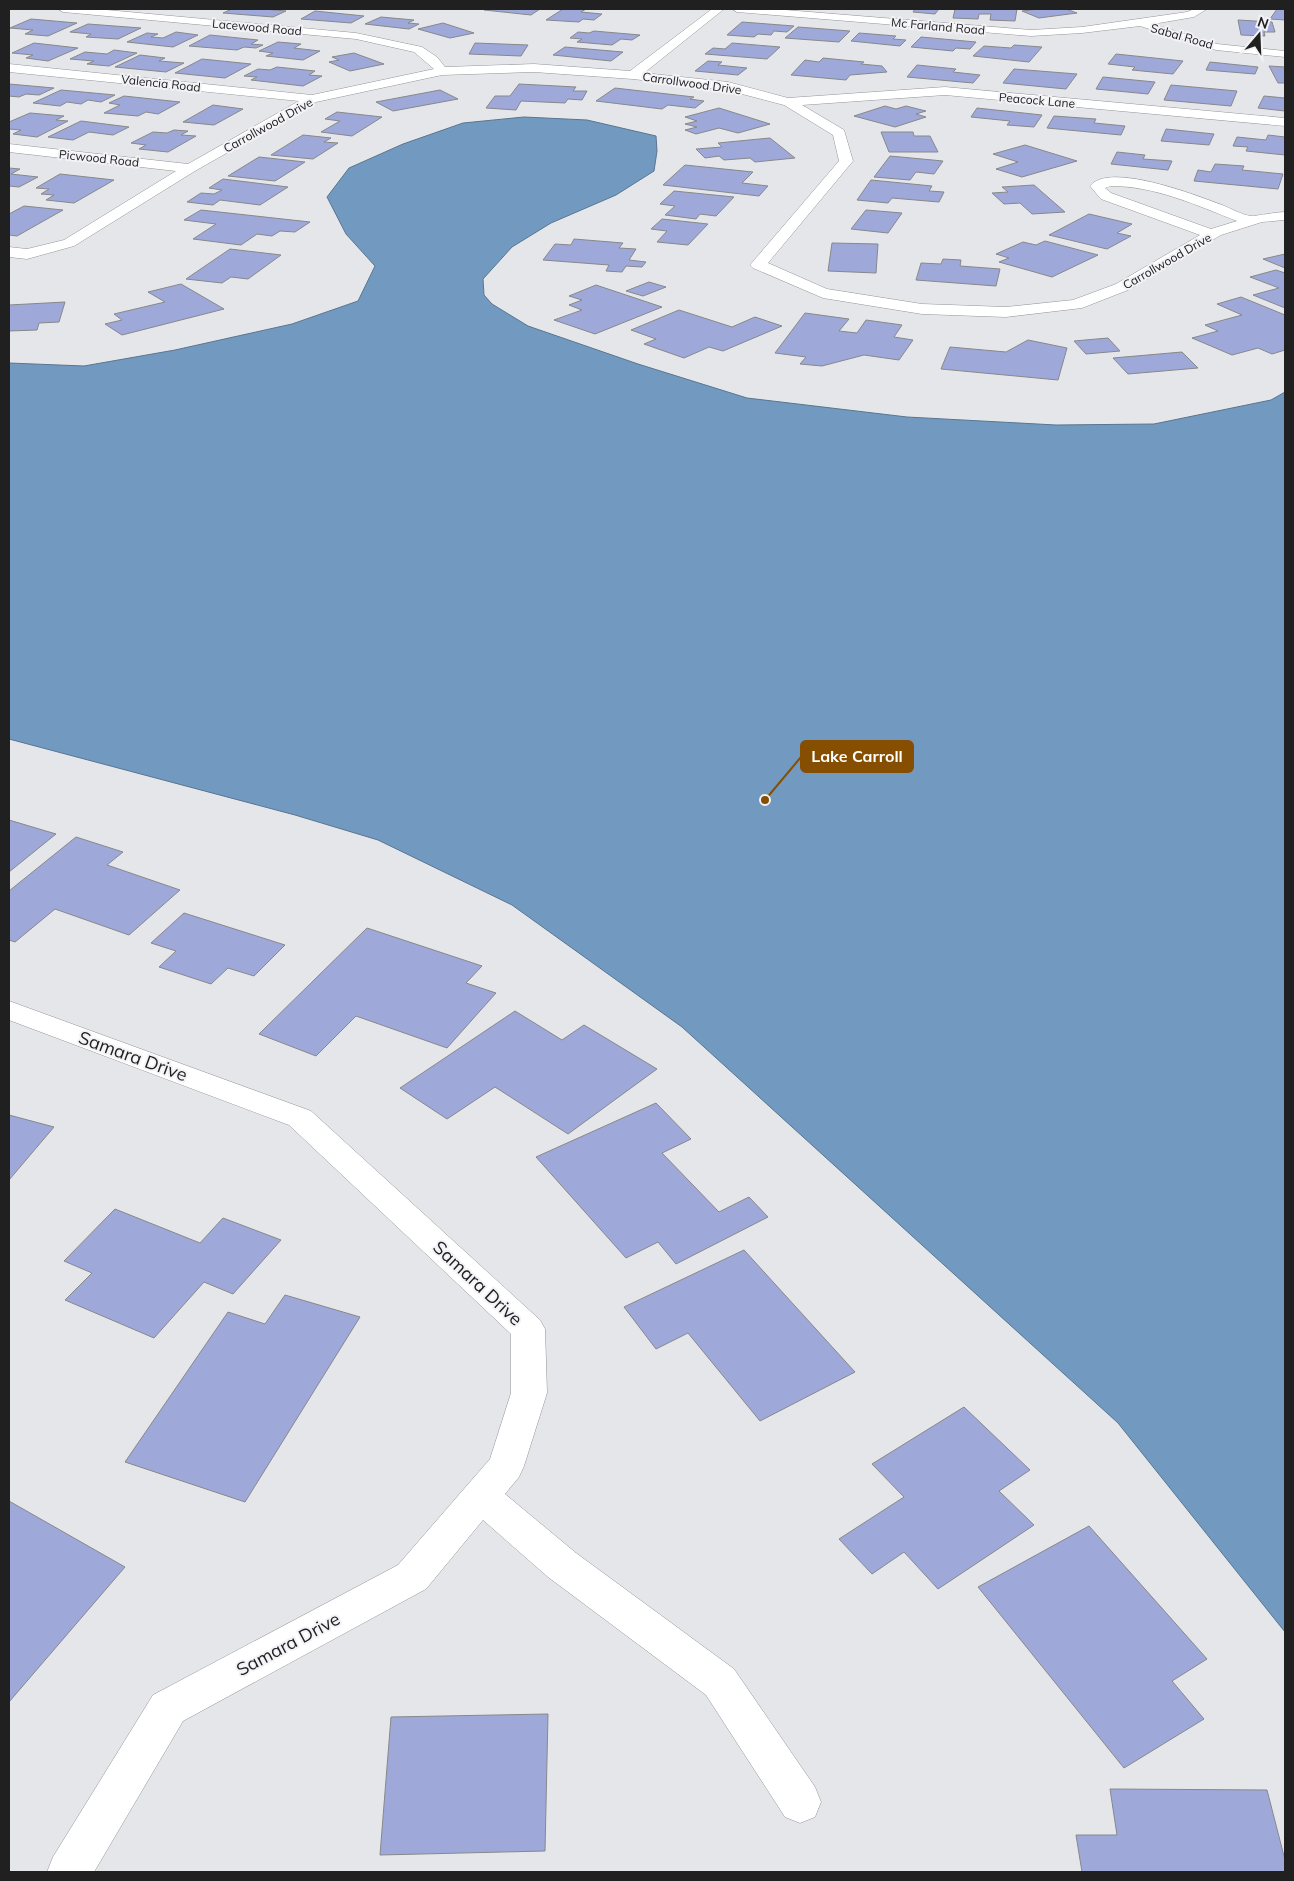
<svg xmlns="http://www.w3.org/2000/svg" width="1294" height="1881" font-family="Mulish,sans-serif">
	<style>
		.water { fill: #729ac0; stroke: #597590 }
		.building { fill: #9ea9da; stroke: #87888b }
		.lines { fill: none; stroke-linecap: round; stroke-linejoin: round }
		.minor-casing { stroke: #949598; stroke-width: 1 }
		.minor { fill: #fff; fill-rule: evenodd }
		.labels { text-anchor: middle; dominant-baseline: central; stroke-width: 4; stroke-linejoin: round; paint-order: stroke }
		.far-street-label { font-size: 12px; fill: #202021; stroke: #f3f3f7 }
		.near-street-label { font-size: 18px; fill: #202021; stroke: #f3f3f7 }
		.leader { fill: none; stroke: #864e00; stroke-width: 2 }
		.callout-dot { fill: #864e00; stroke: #f3f3f7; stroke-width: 2 }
		.callout { fill: #864e00; stroke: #864e00; stroke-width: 2 }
		.callout-label { font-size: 16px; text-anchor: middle; font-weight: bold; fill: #fff }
	</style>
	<rect width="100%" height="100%" fill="#e5e6e9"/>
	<path class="water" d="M524 117 587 120 656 136 657 151 654 171 616 195 551 223 512 247 483 279 484 295 492 304 528 326 638 364 747 398 907 417 1056 425 1154 424 1271 400 1285 392V1632L1118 1423 682 1027 512 905 378 840 295 815 9 739V363L84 366 175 350 292 324 358 301 375 266 346 234 327 197 349 168 403 144 463 123Z"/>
	<path class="building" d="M232 9H263L286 11 273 17 223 13Z
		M487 9H540L531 15 484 10Z
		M563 9H586L581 12 602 14 594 20 583 19 579 22 546 20Z
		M909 9H939L935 14 913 12 915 9Z
		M955 9H1017L1015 21 990 20 991 14H979L978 19 953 18Z
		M1039 9H1066L1077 13 1039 18 1022 11Z
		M1277 9H1285V20L1270 19Z
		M315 11 364 16 351 23 301 19Z
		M381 17 414 20 408 23 419 24 409 29 365 24Z
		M31 19 77 23 48 36 25 34 33 30 10 28Z
		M1238 20 1272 22 1275 32H1264L1265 36 1241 35Z
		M742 22 794 26 787 32 774 31 771 35 758 34 754 37 727 35Z
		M443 23 474 33 450 38 418 29Z
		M88 24 141 28 118 39 86 37 91 34 70 32Z
		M798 27 850 31 839 42 785 38Z
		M594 31 640 35 632 40 621 39 612 45 577 42 582 39 570 38 578 32 589 33Z
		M176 32 198 35 173 47 127 42 147 33 158 34 151 37 163 38Z
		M859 33 896 36 893 39 906 40 900 46 851 41Z
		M210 35 258 40 251 44 263 45 256 48 244 47 237 50 189 46Z
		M921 37 976 42 970 49 956 48 953 51 911 47Z
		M278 42 301 44 294 48 320 51 303 60 266 56 273 53 259 51Z
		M34 43 78 48 48 61 26 58 33 55 12 53Z
		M475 43 528 45 521 56 469 54Z
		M732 43 780 47 767 59 705 54 713 48 725 49Z
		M1014 45 1042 47 1029 62 973 56 984 46 1011 48Z
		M565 47 623 52 611 61 553 55Z
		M114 50 137 53 109 66 87 64 94 61 70 59 85 52 107 54Z
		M354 53 384 64 350 71 329 62 339 60 332 57Z
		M1116 54 1183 61 1173 74 1132 70 1135 67 1108 64Z
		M140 55 165 58 159 61 184 63 166 72 115 67Z
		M823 58 864 62 861 64 882 66 887 72 850 75 846 80 791 75 805 60 819 62Z
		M202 59 251 64 225 78 175 73Z
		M708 61 722 62 718 65 747 68 738 75 695 71Z
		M1210 62 1258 67 1255 74 1206 70Z
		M917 65 956 69 953 72 980 75 973 83 907 77Z
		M1269 66 1285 67V83H1278Z
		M277 67 315 71 309 75 322 76 303 86 251 80 257 77 244 76 258 69 270 70Z
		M1014 69 1077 74 1066 89 1003 83Z
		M1103 77 1155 82 1148 94 1096 89Z
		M9 84 54 88 39 95 26 94 19 97 9 96Z
		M519 84 576 87 573 91H587L582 100 568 99 565 103 521 101 516 110 486 108 495 96H510Z
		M1171 85 1237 91 1231 106 1164 100Z
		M615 88 694 97 690 99 704 101 695 108 668 105 662 109 596 101Z
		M61 90 115 95 101 102 88 100 81 104 67 102 60 106 33 103Z
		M440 90 458 99 393 111 376 102Z
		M124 96 180 102 158 114 146 112 138 116 104 113 120 105 109 103Z
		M1264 96 1285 98V111L1258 108Z
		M213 105 243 109 214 125 183 122Z
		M885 106 896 109 906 106 926 111 916 114 926 117 895 127 854 116Z
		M719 108 770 124 738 133 719 128 696 134 685 130 697 127 685 124 697 121 685 117Z
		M977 108 1042 115 1034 127 1007 125 1010 121 971 117Z
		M337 112 382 117 352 136 321 132 340 121 325 119Z
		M30 113 64 116 56 120 68 121 37 137 13 134 21 130 9 129V122Z
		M1054 116 1096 119 1094 123 1125 126 1121 135 1047 128Z
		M81 121 129 127 113 135 89 132 73 140 48 137Z
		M1166 129 1214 134 1209 145 1161 141Z
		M174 130 188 131 181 135 196 136 168 152 139 149 146 145 131 143 153 132 167 133Z
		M881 132H913L914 136H930L938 152H889Z
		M303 135 331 138 324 142 338 143 313 159 271 155Z
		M1268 135 1285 137V155L1246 151 1248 147 1233 146 1237 137 1266 140Z
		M770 138 795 158 755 162 750 158 724 160 719 156 705 158 696 149 722 147 718 143Z
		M1025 145 1077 161 1022 177 996 169 1018 162 993 154Z
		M1117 152 1145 155 1143 159 1172 161 1168 170 1111 164Z
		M890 156 943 161 934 174 916 172 910 180 874 177Z
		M259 157 305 162 275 181 228 176Z
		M1215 164 1244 166 1242 170 1283 174 1278 189 1194 181 1198 170 1211 172Z
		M685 165 753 172 742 183 768 186 759 196 663 185Z
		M9 168 20 169 11 174 38 177 19 187 9 186Z
		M60 174 114 180 74 203 46 200 54 195 41 194 49 189 36 188Z
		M223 179 288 187 260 205 220 200 213 205 187 202 201 193 214 194 222 190 209 188Z
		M871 180 932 186 929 191 944 192 939 202 892 198 888 203 857 200Z
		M1034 185 1065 212 1032 214 1020 203 1004 204 992 193 1008 192 1002 187Z
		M674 191 734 197 716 216 700 214 696 219 665 215 675 206 660 204Z
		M24 206 63 210 17 236 9 235V214Z
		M201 210 310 222 295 232 280 231 272 236 257 234 241 245 193 239 216 224 184 220Z
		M866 210 902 213 888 233 851 229Z
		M1089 214 1132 224 1117 233 1131 236 1107 249 1049 235Z
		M662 219 708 224 688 245 657 242 667 231 651 229Z
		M574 239 623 243 619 248 636 249 629 260 646 262 642 267 626 266 622 272 606 271 609 265 543 260 555 244 571 245Z
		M1045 241 1098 255 1052 277 999 262 1009 258 996 254 1023 242 1036 245Z
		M832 243 878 244 876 273 828 271Z
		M230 249 281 255 248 279 231 277 222 283 186 279Z
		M1285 254V268L1263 259Z
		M943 259 961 260 960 266 1000 269 996 286 916 280 921 263 941 264Z
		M1276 270 1285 273V308L1253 295 1279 288 1250 277Z
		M649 282 666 287 643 296 626 291Z
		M181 284 224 309 122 335 105 324 122 320 114 314 165 302 148 292Z
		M596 285 662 307 595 334 554 320 582 310 569 305 582 300 569 296Z
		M1241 297 1285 315V350L1272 354 1258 348 1232 355 1192 338 1218 331 1205 325 1242 315 1217 304Z
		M65 302 59 322 39 323 37 330 9 331V305Z
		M679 310 732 327 755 317 782 326 723 351 709 347 684 358 644 344 656 339 631 330Z
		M805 313 849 319 839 331 857 333 866 320 902 325 894 337 913 340 899 360 864 355 822 366 800 364 806 357 775 353Z
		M1108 338 1120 351 1086 354 1074 341Z
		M1028 340 1067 348 1058 380 941 369 950 347 1006 352Z
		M1182 352 1198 368 1128 374 1113 358Z
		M9 820 56 834 9 872Z
		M76 837 123 852 107 865 180 890 129 935 55 909 15 942 9 940V891Z
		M184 913 285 945 254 976 228 968 211 984 159 967 176 951 151 943Z
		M367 928 482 966 466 983 496 993 447 1048 356 1016 316 1056 259 1034Z
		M515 1011 562 1040 584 1025 657 1069 568 1134 495 1087 447 1119 400 1088Z
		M656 1103 691 1139 662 1153 719 1212 749 1197 768 1217 676 1264 658 1242 626 1258 536 1157Z
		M9 1115 54 1127 9 1180Z
		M115 1209 200 1243 223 1218 281 1240 233 1294 204 1282 154 1338 65 1300 92 1273 64 1261Z
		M744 1250 855 1372 760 1421 688 1333 656 1349 624 1307Z
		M285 1295 360 1317 245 1502 125 1462 228 1312 265 1324Z
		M964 1407 1030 1470 999 1491 1034 1525 938 1589 904 1552 872 1574 839 1539 904 1497 872 1464Z
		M9 1501 125 1567 9 1702Z
		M1089 1526 1207 1659 1172 1681 1204 1719 1124 1768 978 1587Z
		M548 1714 545 1851 380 1855 391 1717Z
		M1110 1789 1267 1790 1285 1860V1872H1082L1076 1835H1117Z"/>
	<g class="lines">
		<g class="minor-casing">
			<path id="minor" d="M58 9H96L356 33 422 47 437 57 445 67 534 64 630 71 712 9H724L644 73 728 82 788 98 945 87 1285 118V126L945 95 802 105 844 130 853 161 768 263 827 289 922 304 1006 307 1073 300 1116 284 1200 235 1101 199 1090 186C1109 161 1198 196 1222 205 1230 208 1242 215 1251 216 1257 216 1277 212 1285 212V220L1262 222 1221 235 1128 290 1082 308 1006 317 922 314 823 298 753 268 750 265 839 161 833 135 784 105 727 90 633 79 534 72 442 75 316 102 195 171 74 246 27 259 9 257V247L27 249 64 240 176 171 9 152V144L188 164 299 101 9 72V64L312 95 434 69 414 52 356 39 63 12ZM1111 186C1155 186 1196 205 1237 221L1211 229 1111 193 1105 188Z
				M732 9H773L1031 30 1082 27 1187 12 1194 9H1207L1194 17 1153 24 1217 44 1285 51V57L1216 50 1140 26 1082 33 1031 36 737 12Z
				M9 1001 311 1111 540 1320 545 1329 547 1393 524 1466 519 1477 505 1494 576 1553 734 1669 815 1787 821 1802 815 1817 800 1823 785 1817 706 1695 548 1577 483 1520 426 1589 183 1721 94 1872H47L53 1857 153 1695 398 1565 490 1459 511 1393V1334L289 1125 9 1020Z"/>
		</g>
		<use href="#minor" class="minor"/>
	</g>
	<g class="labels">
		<g class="far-street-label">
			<text transform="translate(938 26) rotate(5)">Mc Farland Road</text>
			<text transform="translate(257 27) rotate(5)">Lacewood Road</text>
			<text transform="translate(1182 36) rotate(16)">Sabal Road</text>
			<text transform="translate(161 83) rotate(6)">Valencia Road</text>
			<text transform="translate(692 83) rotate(8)">Carrollwood Drive</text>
			<text transform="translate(1037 100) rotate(5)">Peacock Lane</text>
			<text transform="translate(268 125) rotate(-29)">Carrollwood Drive</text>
			<text transform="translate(99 158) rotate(6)">Picwood Road</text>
			<text transform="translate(1167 261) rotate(-30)">Carrollwood Drive</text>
		</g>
		<g class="near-street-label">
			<text transform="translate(133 1056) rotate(20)">Samara Drive</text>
			<text transform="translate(478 1283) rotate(43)">Samara Drive</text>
			<text transform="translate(288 1644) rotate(-28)">Samara Drive</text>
		</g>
	</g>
	<path class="leader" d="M765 800L801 757"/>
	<circle class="callout-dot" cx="765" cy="800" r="5"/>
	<rect class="callout" x="801" y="741" width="112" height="31" rx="5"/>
	<g class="callout-label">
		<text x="857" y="762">Lake Carroll</text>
	</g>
	<rect width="1294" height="1881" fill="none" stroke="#202021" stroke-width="20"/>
	<g transform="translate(1259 35) rotate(19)" stroke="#f3f3f7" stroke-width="4" paint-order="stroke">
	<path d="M0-4L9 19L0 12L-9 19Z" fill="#202021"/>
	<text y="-8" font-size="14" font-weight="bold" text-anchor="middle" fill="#202021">N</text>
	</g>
</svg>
